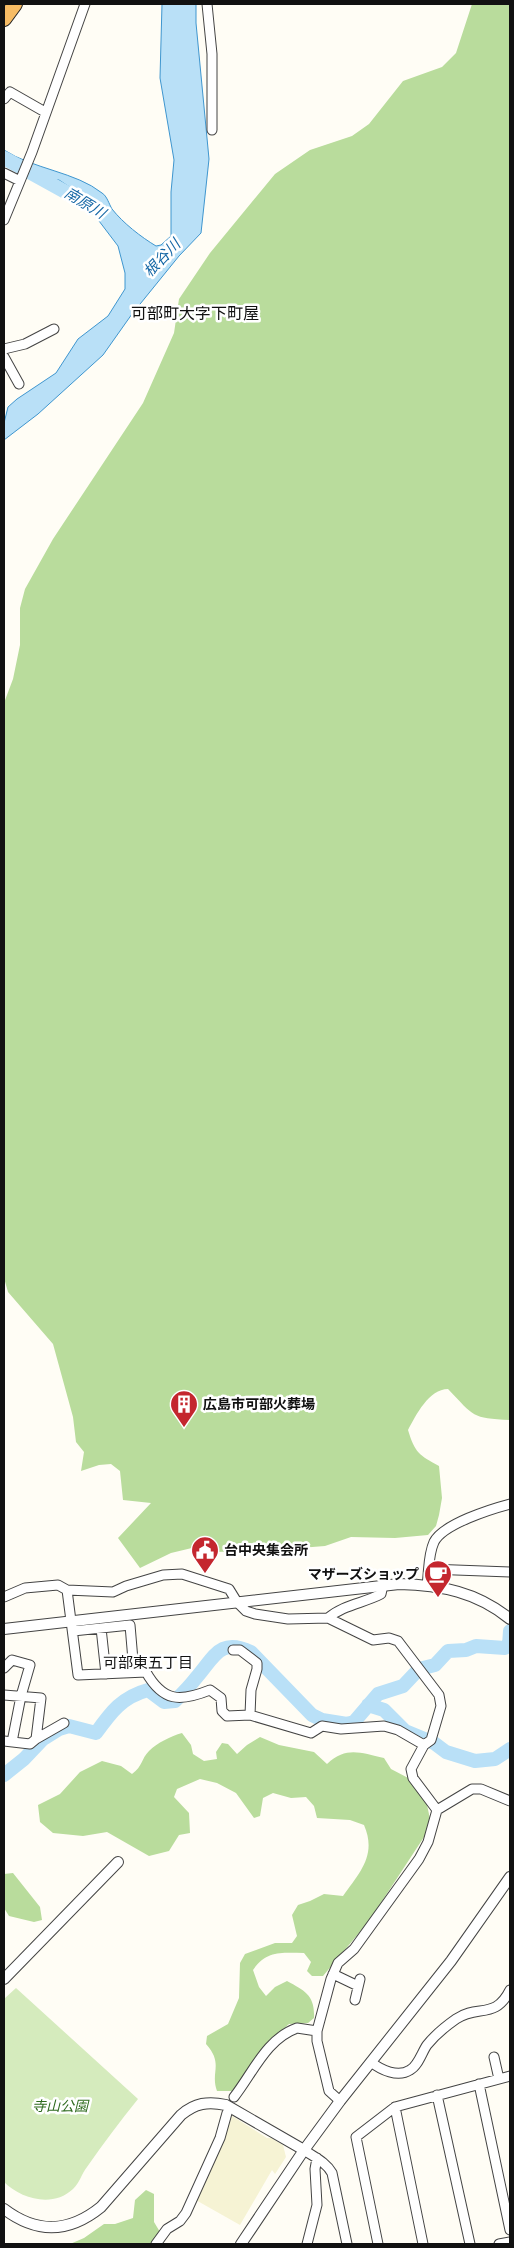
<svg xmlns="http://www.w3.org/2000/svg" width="514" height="2248" font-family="'Times New Roman','Noto Sans JP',serif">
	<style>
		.farmland { fill: #f6f3d4 }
		.green { fill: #d5ebbd }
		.forest { fill: #b9dc9c }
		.water { fill: #b9e0f7; stroke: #3f96cf }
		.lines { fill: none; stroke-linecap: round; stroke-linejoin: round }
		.river { stroke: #b9e0f7; stroke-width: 14 }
		.minor-casing { stroke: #444; stroke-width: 11 }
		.tertiary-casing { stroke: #444; stroke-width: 12 }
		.trunk-casing { stroke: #222; stroke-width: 16 }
		.minor { stroke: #fff; stroke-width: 9 }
		.tertiary { stroke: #fff; stroke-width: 10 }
		.trunk { stroke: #f7bc64; stroke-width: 14 }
		.labels { text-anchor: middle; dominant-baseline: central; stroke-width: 5; stroke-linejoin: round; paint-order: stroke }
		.poi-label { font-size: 14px; font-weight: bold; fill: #111; stroke: #fff; text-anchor: start }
		.park-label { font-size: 14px; font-style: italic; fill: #2f6b1f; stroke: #fff }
		.water-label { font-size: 15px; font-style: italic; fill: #1768a6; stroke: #fff }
		.neighbourhood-label { font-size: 15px; fill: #111; stroke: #fff }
		.quarter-label { font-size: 16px; fill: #111; stroke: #fff }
	</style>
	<rect width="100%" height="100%" fill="#fffdf5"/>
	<path class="farmland" d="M229 2114 267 2138H271L283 2145 286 2157 275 2174 272 2170 240 2225 194 2199Z"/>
	<path class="green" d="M16 1988 138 2099C120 2121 103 2144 87 2167 82 2173 79 2184 73 2189 53 2208 21 2199 4 2182V1999Z"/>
	<path class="forest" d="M472 4H510V1420C471 1418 475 1417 448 1389 429 1389 416 1415 408 1430 415 1453 419 1455 439 1466L442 1498 439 1515 436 1526 428 1535 395 1538 351 1537 325 1546 261 1551 212 1552 196 1547 171 1553 140 1568 118 1538 151 1503 123 1500 120 1471 111 1464 99 1465 81 1471 84 1452 76 1442 73 1417 53 1344 8 1292 4 1278V703L13 679 20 645V608L25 589 53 539 143 403 174 333 179 299 210 253 275 174 310 150 352 136 369 124 403 81 442 67 456 53Z
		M182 1733 191 1745 193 1754 204 1761 217 1759 216 1752 222 1743 228 1744 237 1754 247 1745 260 1737 279 1745 314 1752 327 1764C347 1746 360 1753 384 1758L391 1769 412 1780 426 1800 430 1819 426 1834 369 1921 323 1976H312L307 1971 311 1962 304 1953C282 1953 267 1950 253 1970L259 1987 266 1996 275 1987 287 1981C305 1991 315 1995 314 2018L308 2023 289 2024 271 2040 242 2082 232 2091H217C210 2072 224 2064 206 2044L207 2036 228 2024 239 1998 240 1963 245 1954 275 1943H292L297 1936 292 1915 298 1905 310 1901 324 1894 343 1896C360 1872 377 1855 364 1825L350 1820 317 1818 314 1806 306 1797 291 1798 273 1793 263 1798 260 1816 254 1818 236 1793 217 1783 200 1779 177 1789 174 1797 189 1813 190 1833 179 1835 169 1851 149 1856 107 1832 83 1836 53 1833 40 1822 38 1805 60 1794 80 1772 102 1761 121 1766 132 1774C143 1766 141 1759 149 1751 157 1743 171 1736 182 1733Z
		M13 1873 40 1907 42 1920 34 1922 9 1916 4 1908V1874Z
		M146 2190 154 2194V2222L160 2232 151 2244H70L84 2238 104 2224H115L133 2218 135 2200Z"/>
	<path class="water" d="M162 4H196V23L209 159 201 233 179 256 132 314 103 355 38 414 4 440V423L8 407 17 399 56 373 78 339 108 316 125 289V273L118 246 77 192 59 180 28 176 4 163V150C33 169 76 172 102 193 107 196 109 204 112 209 123 223 141 237 156 246L161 245 171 236V192L174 160 160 78Z"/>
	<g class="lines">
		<path class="river" d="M4 158 100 211
			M368 1705 384 1710 405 1731 434 1743 446 1752 475 1761 495 1759 510 1749
			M4 1775 24 1759 43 1739 59 1729 69 1726 96 1733C111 1712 122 1697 148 1690L164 1702 175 1701C182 1694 190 1686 196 1678 214 1658 219 1637 251 1652L312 1715 322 1720 347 1724 354 1722 378 1694 403 1686 419 1669 435 1665 448 1651 466 1650 476 1646 505 1648 509 1645 510 1631"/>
		<g class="minor-casing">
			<path id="minor" d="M207 4 212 54V130
				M4 99 10 92 45 112
				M4 173 20 181
				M4 220 32 152 85 4
				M4 349 25 344 54 329
				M4 357 19 384
				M429 1569 510 1572
				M427 1585C429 1571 428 1555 434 1542 443 1524 491 1509 510 1504
				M67 1590 78 1675 146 1672C163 1702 180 1702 210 1690L221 1698 222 1711 227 1716 250 1715 311 1733 322 1726 341 1729 384 1726 398 1730 424 1745
				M4 1597 25 1588 58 1585 67 1590 113 1592 126 1586 163 1575 182 1574 229 1589 237 1602 246 1611 255 1614 288 1619 328 1618 373 1640 389 1638 398 1641 439 1695 441 1706 431 1740 424 1745 411 1769 413 1778 437 1810 428 1842 419 1859 354 1949 338 1963 331 1979 317 2031V2041L329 2091 340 2101
				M328 1618C343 1605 364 1603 381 1594L383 1585
				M101 1628 106 1674
				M73 1631 130 1625 134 1672
				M233 1650H240L257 1663V1669L251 1690 250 1715
				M4 1668 12 1660 30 1665 21 1696 12 1742
				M4 1695 41 1698 36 1739 30 1744 4 1741
				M36 1739 64 1723
				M437 1810 472 1789H481L510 1801
				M333 1974 358 1986
				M355 2000 360 1979
				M494 2057 499 2079
				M371 2062C381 2070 398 2078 410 2070 418 2066 422 2052 427 2045 435 2035 446 2026 456 2019 478 2004 495 2020 510 1990
				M479 2084 510 2230
				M437 2095 470 2244
				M234 2097C253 2073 266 2039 297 2028L317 2031
				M395 2107 423 2244
				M304 2150C314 2157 326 2162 332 2173L347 2244
				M156 2244 167 2229 180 2221 186 2213 220 2138 227 2113
				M307 2244 317 2205 315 2169 317 2158
				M378 2244 356 2137 395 2107 510 2076
				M499 2244 510 2242"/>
		</g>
		<g class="tertiary-casing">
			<path id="tertiary" d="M4 1629 399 1584C441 1585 477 1592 510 1619
				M4 1979 118 1862
				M4 2209C37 2234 69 2233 101 2207L181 2115C195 2103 208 2101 226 2105L304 2150
				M241 2244 304 2150 340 2101 451 1961 510 1877"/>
		</g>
		<g class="trunk-casing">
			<path id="trunk" d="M4 19 15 4"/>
		</g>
		<use href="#minor" class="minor"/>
		<use href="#tertiary" class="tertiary"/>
		<use href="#trunk" class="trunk"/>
	</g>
	<defs>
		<g id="building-pin" transform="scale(1.4375)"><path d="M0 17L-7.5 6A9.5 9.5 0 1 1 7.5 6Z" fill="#c4262e" stroke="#fff"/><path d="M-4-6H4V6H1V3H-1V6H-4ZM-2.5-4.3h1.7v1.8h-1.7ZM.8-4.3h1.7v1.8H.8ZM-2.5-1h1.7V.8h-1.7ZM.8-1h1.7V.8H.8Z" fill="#fff"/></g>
		<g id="civic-pin" transform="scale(1.4375)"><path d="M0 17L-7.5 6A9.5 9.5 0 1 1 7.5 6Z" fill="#c4262e" stroke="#fff"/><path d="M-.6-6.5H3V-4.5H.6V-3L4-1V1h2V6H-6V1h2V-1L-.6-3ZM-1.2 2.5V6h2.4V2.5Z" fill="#fff"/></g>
		<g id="cafe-pin" transform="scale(1.4375)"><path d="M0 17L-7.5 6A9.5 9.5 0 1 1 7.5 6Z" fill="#c4262e" stroke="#fff"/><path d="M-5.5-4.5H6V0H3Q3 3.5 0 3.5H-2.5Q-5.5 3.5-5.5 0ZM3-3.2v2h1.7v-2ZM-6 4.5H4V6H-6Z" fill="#fff"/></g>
	</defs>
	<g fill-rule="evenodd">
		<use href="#building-pin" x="184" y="1404"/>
		<use href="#civic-pin" x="205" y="1550"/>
		<use href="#cafe-pin" x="438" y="1574"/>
	</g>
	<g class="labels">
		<g class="poi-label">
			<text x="203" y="1404">広島市可部火葬場</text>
			<text x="224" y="1550">台中央集会所</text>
			<text x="419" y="1574" text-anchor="end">マザーズショップ</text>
		</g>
		<g class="park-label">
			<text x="60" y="2106">寺山公園</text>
		</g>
		<g class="water-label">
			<text transform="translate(85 203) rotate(31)">南原川</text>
			<text transform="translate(162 258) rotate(-46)">根谷川</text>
		</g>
		<g class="neighbourhood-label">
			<text x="148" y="1663">可部東五丁目</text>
		</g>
		<g class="quarter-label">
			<text x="195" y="313">可部町大字下町屋</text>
		</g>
	</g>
	<rect width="514" height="2248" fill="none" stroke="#111111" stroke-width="10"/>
</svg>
